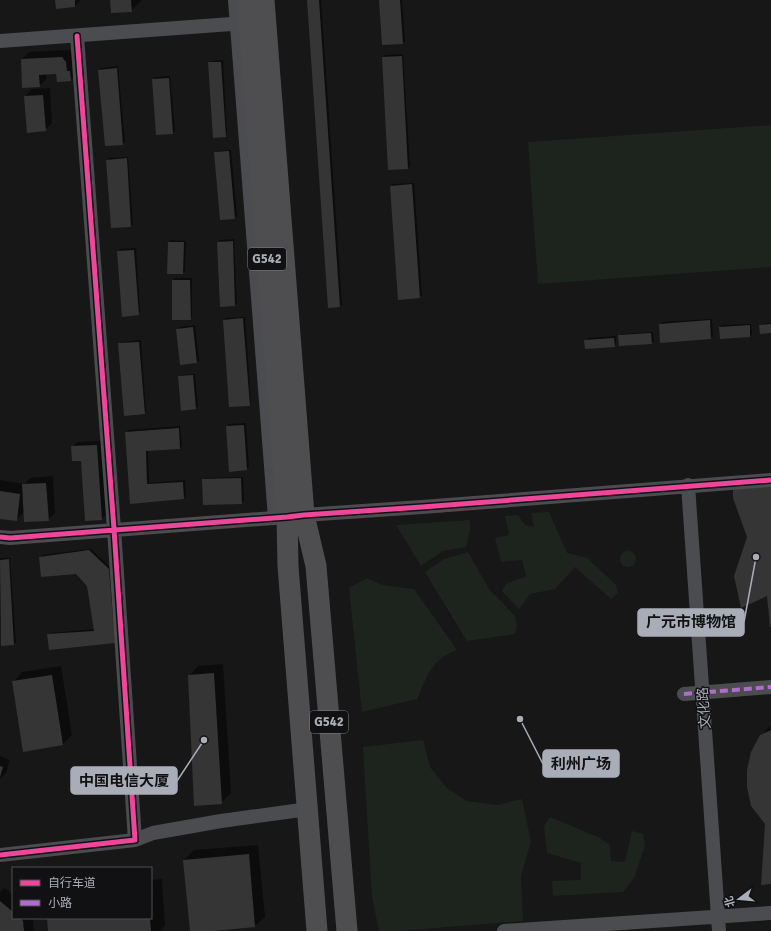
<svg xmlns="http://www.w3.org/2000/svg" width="771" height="931" font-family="Signika,'Noto Sans SC',sans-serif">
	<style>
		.green { fill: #1d241e }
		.shadow { fill: #0007 }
		.building { fill: #353536 }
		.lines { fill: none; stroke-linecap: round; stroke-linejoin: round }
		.minor { stroke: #4b4c50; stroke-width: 14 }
		.highway { stroke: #4e4e51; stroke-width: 21 }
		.quiet { stroke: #b06ccc; stroke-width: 4; stroke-dasharray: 8 4; stroke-linecap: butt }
		.cycleway-casing { stroke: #111113; stroke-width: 8 }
		.cycleway { stroke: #ed469a; stroke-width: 5 }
		.labels { text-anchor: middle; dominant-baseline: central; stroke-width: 3; stroke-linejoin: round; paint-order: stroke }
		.shield { fill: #111113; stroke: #7b7e86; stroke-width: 1 }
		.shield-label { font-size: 13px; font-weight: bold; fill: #a8adb8 }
		.street-label { font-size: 14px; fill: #a8adb8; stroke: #111113 }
		.leader { fill: none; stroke: #a8adb8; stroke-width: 1.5 }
		.callout-dot { fill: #a8adb8; stroke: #111113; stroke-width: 1.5 }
		.callout { fill: #a8adb8; stroke: #a8adb8; stroke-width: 1.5 }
		.callout-label { font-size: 15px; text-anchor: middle; font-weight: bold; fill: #111 }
	</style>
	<rect width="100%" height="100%" fill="#171717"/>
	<path class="green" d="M771 125V267L538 284 528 142Z
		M549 512 567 553 587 558 616 585 618 593 611 599 575 567 555 589 530 594 519 609 502 591 506 584 526 576 522 560 501 562 495 538 509 535 505 516 518 515 525 525 534 527 531 513Z
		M470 520V530L466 547 443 551 421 566 396 525Z
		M620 559a8 8 0 1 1 16 0a8 8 0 1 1-16 0Z
		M468 552 489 589 515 616 517 626 515 634 467 641 425 572 444 559Z
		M367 578 382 585 414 589 457 650C431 660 428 675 417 699L362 712 349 588Z
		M423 740 430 767 447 788 467 801 497 805 522 799 531 842 521 876 523 921 398 931H379L372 897 363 747Z
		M550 817 598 837 610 845 611 861 625 862 632 831 643 834 645 846 634 878 623 892 553 896 552 881 581 880V863L547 853 544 826Z"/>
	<path class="shadow" d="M56 0H81L75 6Z
		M111 0H142L131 11Z
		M308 0H321L342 304 340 306Z
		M380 0H402L405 41 403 43Z
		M69 50 73 54 77 73 70 80 57 73 46 74 47 79 39 86 22 59 29 52Z
		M403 54 410 166 408 168 383 57 385 55Z
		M223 60 227 134 225 136 209 63 211 61Z
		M118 66 125 142 123 144 106 145 99 70 101 68Z
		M170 76 175 131 173 133 153 79 155 77Z
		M50 88 52 123 45 130 25 96 32 89Z
		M231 150 237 216 235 218 215 153 217 151Z
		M128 157 133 224 131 226 112 227 107 160 109 158Z
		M414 183 422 295 420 297 391 186 393 184Z
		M234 239 237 303 235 305 218 242 220 240Z
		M171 240 186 241 185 271 183 273 169 242Z
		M136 248 140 312 138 314 118 251 120 249Z
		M175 278H192V317L190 319 173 280Z
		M245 317 251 403 249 405 224 320 226 318Z
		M712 319 713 336 711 338 660 324 662 322Z
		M771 323V332L760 326 762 324Z
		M751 324 752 334 750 336 720 327 722 325Z
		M195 325 199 360 197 362 177 329 179 327Z
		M653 332 654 341 652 343 619 336 621 334Z
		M616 336V344L614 346 586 340 588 338Z
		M141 340 146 411 144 413 119 344 121 342Z
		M195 374 198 406 196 408 182 409 179 377 181 375Z
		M246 423 249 467 247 469 227 426 229 424Z
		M180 426 182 446 180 448 148 450 149 483 185 480 186 496 184 498 131 503 126 432 128 430Z
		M101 441 109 512 101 519 82 460 72 447 77 442Z
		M53 476 55 513 48 520 25 511 16 520 0 518V480L24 484 30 478Z
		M243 477 244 501 242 503 203 480 205 478Z
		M91 549 110 567 116 640 48 635 50 633 95 629 88 585 76 573 40 557 42 555Z
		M0 558H10L16 642 14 644 2 645 0 618Z
		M223 664 231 793 221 803 189 676 198 666Z
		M61 666 72 735 63 744 13 682 22 672Z
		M771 725V883L766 824 761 735Z
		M0 756 10 760 6 773 0 779Z
		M258 845 265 917 255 926 191 931 184 860 194 850Z
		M162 879 165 925 160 931H49L48 918H151V893H153V891H151V880Z
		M5 888 13 895V918H33L34 931H0V892Z"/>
	<path class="building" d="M55 0H75V7L56 9Z
		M110 0H131L132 12 111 13Z
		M307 0H319L340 307 328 308Z
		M379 0H400L403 44 382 45Z
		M402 56 408 169 388 170 382 57Z
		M62 57 66 62 67 71H70L71 81 57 82 56 74 39 75 40 87 22 88 21 59Z
		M208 62H221L226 137 213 138Z
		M117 68 123 145 105 146 98 70Z
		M169 78 173 134 156 135 152 79Z
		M43 95 46 131 27 133 24 96Z
		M229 151 235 219 220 220 214 152Z
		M127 158 131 227 111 228 106 160Z
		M412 184 420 298 398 300 390 186Z
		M233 241 235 306 220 307 217 242Z
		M168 242H184L183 274H167Z
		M134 250 139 315 122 317 117 251Z
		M172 280H190L191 320H172Z
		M243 318 250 406 229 407 223 320Z
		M710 320 711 339 660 343 659 324Z
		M771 324V333L760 334 759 325Z
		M750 325V337L720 339 719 327Z
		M193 327 197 363 180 365 176 329Z
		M651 333 652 344 619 346 618 335Z
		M614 338 615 347 585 349 584 340Z
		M139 342 145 414 124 416 118 343Z
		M193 375 196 409 181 411 178 376Z
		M244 425 247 470 229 472 226 426Z
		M179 428 180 449 146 451 147 484 183 482 184 499 130 504 125 432Z
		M97 445 102 520 85 521 81 461H72L71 446Z
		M241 478 242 504 203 505 202 479Z
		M46 483 49 521 24 522 22 484Z
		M771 487V627H770L767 596 741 608 734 576 747 537 733 498V489Z
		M0 491 20 494 17 521 0 519Z
		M89 550 109 569 115 643 49 650 47 634 94 631 87 586 76 574 41 577 39 557Z
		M9 559 14 645 1 646 0 560Z
		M214 673 222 804 194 806 188 675Z
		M52 675 63 745 23 752 12 681Z
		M771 730V884L761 885 765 824 751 806 747 787V770L751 752 760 735Z
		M0 766 3 767 0 777Z
		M249 854 255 927 214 931H190L183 860Z
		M0 901 13 912V918H20L23 921 24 931H0Z
		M47 918H150L151 931H48Z"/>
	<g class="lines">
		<path class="minor" d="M235 0 275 518
			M0 41 245 23
			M688 485 719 931
			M0 537 10 538 287 517 304 515 422 507 771 480
			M684 694 771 687
			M135 840 153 833 221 821 308 809
			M0 855 135 840 114 529 77 36
			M504 931 771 913"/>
		<path class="highway" d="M247 0 287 517 288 566 317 931
			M264 0 304 515 316 566 347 931"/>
		<path class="quiet" d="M684 694 771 687"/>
		<g class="cycleway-casing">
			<path id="cycleway" d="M0 537 10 538 287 517 304 515 422 507 771 480
				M0 855 135 840 114 529 77 36"/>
		</g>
		<use href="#cycleway" class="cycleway"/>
	</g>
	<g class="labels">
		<g class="shield">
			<rect x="248" y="248" width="38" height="22" rx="3"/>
			<rect x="310" y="711" width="38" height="22" rx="3"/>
		</g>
		<g class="shield-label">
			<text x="267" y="259">G542</text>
			<text x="329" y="722">G542</text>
		</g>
		<g class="street-label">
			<text transform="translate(704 708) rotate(-94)">文化路</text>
		</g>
	</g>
	<path class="leader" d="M756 557L744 622M520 719L543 764M204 740L177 781"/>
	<g class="callout-dot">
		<circle cx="756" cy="557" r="4"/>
		<circle cx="520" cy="719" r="4"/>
		<circle cx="204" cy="740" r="4"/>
	</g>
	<g class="callout">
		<rect x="638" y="609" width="106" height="27" rx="4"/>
		<rect x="543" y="750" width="76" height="27" rx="4"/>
		<rect x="71" y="767" width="106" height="27" rx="4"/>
	</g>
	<g class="callout-label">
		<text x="691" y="627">广元市博物馆</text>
		<text x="581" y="769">利州广场</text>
		<text x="124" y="786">中国电信大厦</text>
	</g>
	<rect x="12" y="867" width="140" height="52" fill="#111113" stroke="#4d4f55"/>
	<rect x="20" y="880" width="20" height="6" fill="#ed469a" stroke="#4d4f55"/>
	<text x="48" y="887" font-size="12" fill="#a8adb8">自行车道</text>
	<rect x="20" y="900" width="20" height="6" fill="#b06ccc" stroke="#4d4f55"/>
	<text x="48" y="907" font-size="12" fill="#a8adb8">小路</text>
	<g transform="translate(739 899) rotate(254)" stroke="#111113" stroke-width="3" paint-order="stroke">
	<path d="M0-3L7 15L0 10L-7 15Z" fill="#a8adb8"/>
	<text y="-6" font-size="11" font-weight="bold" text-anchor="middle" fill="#a8adb8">北</text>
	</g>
</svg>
